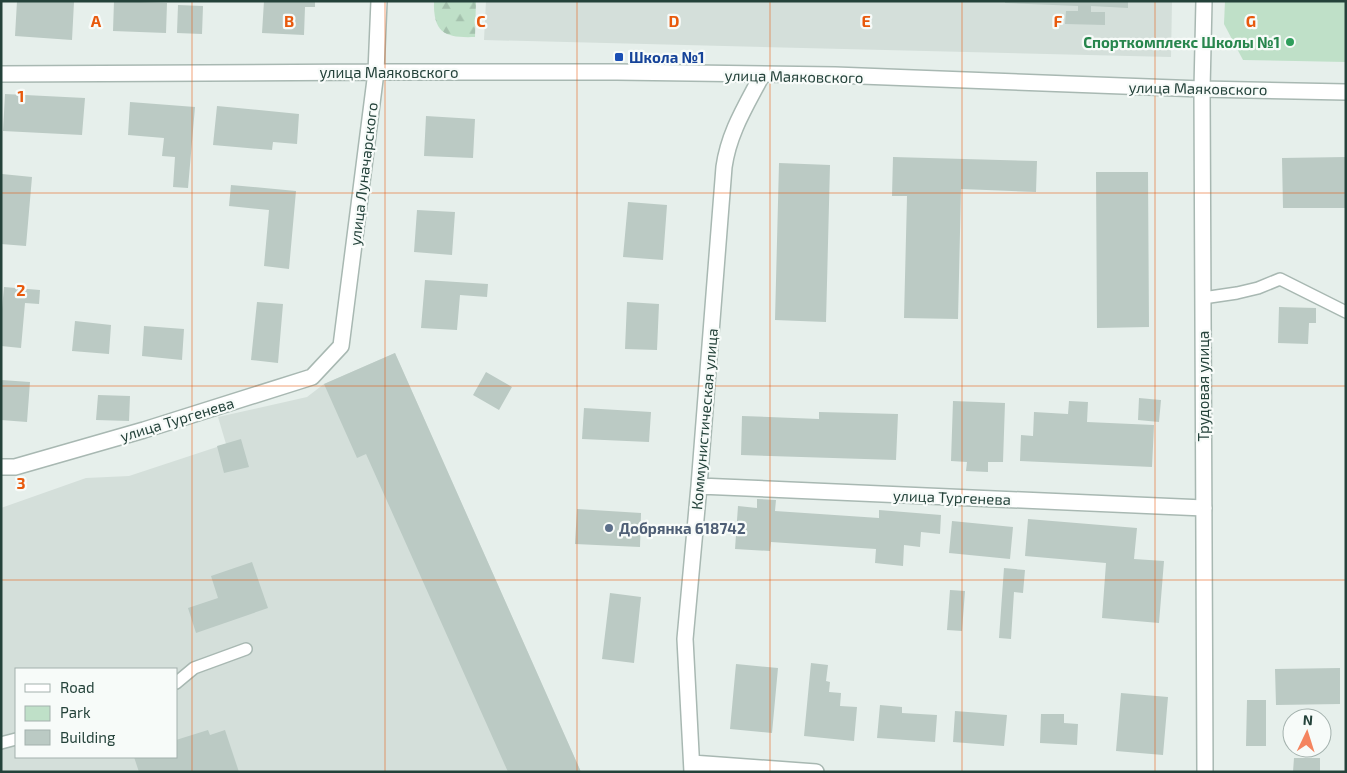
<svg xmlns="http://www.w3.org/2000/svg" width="1347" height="773" font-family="'Exo 2',sans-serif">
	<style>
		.built { fill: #d4dfda; fill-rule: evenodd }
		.green { fill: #bfe0c8 }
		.forest { fill: url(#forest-firs) }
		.building { fill: #bbcac4 }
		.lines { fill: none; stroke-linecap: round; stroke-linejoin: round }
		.service-casing { stroke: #a8b8b2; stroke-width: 14 }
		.minor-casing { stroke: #a8b8b2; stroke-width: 18 }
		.tertiary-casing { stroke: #a8b8b2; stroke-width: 18 }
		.service { stroke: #fff; stroke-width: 11 }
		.minor { stroke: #fff; stroke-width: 15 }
		.tertiary { stroke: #fff; stroke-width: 15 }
		.grid { fill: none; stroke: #e8590c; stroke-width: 1; stroke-opacity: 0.55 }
		.leisure-dot { fill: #2e9e5b; stroke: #f7fbf9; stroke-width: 2 }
		.transit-dot { fill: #1a4fb4; stroke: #f7fbf9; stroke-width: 2 }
		.service-dot { fill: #5c6f8a; stroke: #f7fbf9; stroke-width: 2 }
		.labels { text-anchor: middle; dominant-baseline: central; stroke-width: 4.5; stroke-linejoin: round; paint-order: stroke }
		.leisure-label { font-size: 15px; font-weight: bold; fill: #27864d; stroke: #f7fbf9; text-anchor: end }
		.transit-label { font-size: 15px; font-weight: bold; fill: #164399; stroke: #f7fbf9; text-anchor: start }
		.street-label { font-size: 15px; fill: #24423a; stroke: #f7fbf9 }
		.service-label { font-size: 15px; font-weight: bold; fill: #4e5e75; stroke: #f7fbf9; text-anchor: start }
		.grid-label { font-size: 16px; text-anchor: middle; font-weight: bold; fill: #e8590c; stroke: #f7fbf9; stroke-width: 4.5; stroke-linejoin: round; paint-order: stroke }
	</style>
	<defs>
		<pattern id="forest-firs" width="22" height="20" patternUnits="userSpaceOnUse" patternTransform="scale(1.25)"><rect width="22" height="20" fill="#bfe0c8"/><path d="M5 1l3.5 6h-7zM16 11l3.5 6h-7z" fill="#a4c1ad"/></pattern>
	</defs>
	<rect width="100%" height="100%" fill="#e6efeb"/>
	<path class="built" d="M486 1H1172L1171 57 484 40Z
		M395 353 581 772H1V508L86 478 129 476 226 444 218 417 307 397 324 384ZM16 669H176V757H16Z"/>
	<path class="green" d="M1225 1H1346V62L1243 60 1224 24Z"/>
	<path class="forest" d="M434 1H476L475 37C446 38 433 34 434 1Z"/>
	<path class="building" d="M17 1 74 2 72 40 15 36Z
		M114 1 167 3 166 33 113 31Z
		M264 1H315V7H305L304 35 262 33Z
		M1005 1H1128V8L1091 6V12H1105V25L1065 24 1066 11H1078V6L1005 3Z
		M178 5 203 6 202 34 177 33Z
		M5 94 85 98 82 135 3 131Z
		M130 102 195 107 188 188 173 187 175 157 162 156 164 138 128 135Z
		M217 106 299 114 297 144 273 142 272 150 213 145Z
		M426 116 475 119 473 158 424 156Z
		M893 157 1037 161 1036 192 961 189 958 319 904 318 907 196H892Z
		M1346 157V208H1283L1282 158Z
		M779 163 830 165 826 322 775 320Z
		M1096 172H1148L1149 327 1097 328Z
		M2 174 32 177 26 246 1 244Z
		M231 185 296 191 289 269 264 266 269 210 229 206Z
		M628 202 667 205 663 260 623 257Z
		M417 210 455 212 452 255 414 252Z
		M425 280 488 284 487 297 460 295 457 330 421 328Z
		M4 287 40 290 39 304 25 303 21 348 1 346V320Z
		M257 302 283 304 278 363 251 360Z
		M627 302 659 304 657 350 625 349Z
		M1279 307 1316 308V323H1309L1308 344 1278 343Z
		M75 321 111 325 109 354 72 351Z
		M144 326 184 329 182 360 142 356Z
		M395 353 581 772H508L366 454 357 458 324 384Z
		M486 372 512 387 499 410 473 395Z
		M1 380 30 382 27 422 1 420Z
		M98 395 130 396 129 421 96 420Z
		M1139 398 1161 400 1159 422 1138 420Z
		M953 401 1005 403 1003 462H988V472L966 471 967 462 951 461Z
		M1069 401 1088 402 1087 422 1154 425 1152 467 1020 461 1021 435 1033 436 1034 412 1068 414Z
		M584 408 651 412 649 442 582 439Z
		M819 412 898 414 896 460 741 455 742 416 819 419Z
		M241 439 249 467 224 473 217 446Z
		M757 499 776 500 775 511 879 518V510L941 515 940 534 921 532 920 547 904 545 903 566 875 563 876 549 771 542 770 551 735 549 738 506 757 508Z
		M577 509 641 513 640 547 575 544Z
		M1028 519 1137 528 1134 559 1164 561 1159 623 1102 618 1106 563 1025 556Z
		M952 521 1013 527 1010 559 949 553Z
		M252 562 268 608 196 633 188 608 218 598 211 576Z
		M1004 568 1025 570 1023 593 1014 592 1011 639 999 638Z
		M950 590 965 591 962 631 947 630Z
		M610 593 641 597 634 663 602 659Z
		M811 663 828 665 826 681 830 682 829 692 841 693 840 706 857 707 854 741 804 736Z
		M736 664 778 668 772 733 730 729Z
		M1340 668V704L1276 705 1275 669Z
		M1121 693 1168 697 1163 755 1116 751Z
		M1247 700H1266V746H1246Z
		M880 705 902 707V713L937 715 935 742 877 738Z
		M955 711 1007 715 1004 746 953 742Z
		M1041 714H1064V723L1078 724 1077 745 1040 743Z
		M208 730 210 735 225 730 239 772H139L134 757H176V740Z
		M1294 758H1320V772H1293Z"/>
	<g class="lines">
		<g class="service-casing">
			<path id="service" d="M1203 298 1237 293 1258 288 1280 279 1346 312
				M176 683 194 668 246 649
				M1 743 16 739"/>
		</g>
		<g class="minor-casing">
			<path id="minor" d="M1204 1 1202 89 1346 92
				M1 74 376 72
				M1 467H15L144 430 312 377 341 346 376 72 379 1
				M699 486 1204 508
				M692 763 816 772
				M692 772 685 639 699 486 724 167C729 132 746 106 762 75"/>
		</g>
		<g class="tertiary-casing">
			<path id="tertiary" d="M376 72H617L835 75 1202 89 1205 772"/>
		</g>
		<use href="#service" class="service"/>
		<use href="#minor" class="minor"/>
		<use href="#tertiary" class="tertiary"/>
	</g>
	<path class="grid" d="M192 1V772M385 1V772M577 1V772M770 1V772M962 1V772M1155 1V772M1 193H1346M1 386H1346M1 580H1346"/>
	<circle class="leisure-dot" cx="1290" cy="42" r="5"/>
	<rect class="transit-dot" x="614" y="52" width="10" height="10" rx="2.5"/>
	<circle class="service-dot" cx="609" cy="528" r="5"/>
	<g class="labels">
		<g class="leisure-label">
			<text x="1280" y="42">Спорткомплекс Школы №1</text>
		</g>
		<g class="transit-label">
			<text x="629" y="57">Школа №1</text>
		</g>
		<g class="street-label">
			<text x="389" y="72">улица Маяковского</text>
			<text transform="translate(794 76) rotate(1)">улица Маяковского</text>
			<text transform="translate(1198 88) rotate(1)">улица Маяковского</text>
			<text transform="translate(363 174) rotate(-83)">улица Луначарского</text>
			<text transform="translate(1203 386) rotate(-90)">Трудовая улица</text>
			<text transform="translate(177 419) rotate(-17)">улица Тургенева</text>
			<text transform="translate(704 419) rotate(-85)">Коммунистическая улица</text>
			<text transform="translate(952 497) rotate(2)">улица Тургенева</text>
		</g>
		<g class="service-label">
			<text x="619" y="528">Добрянка 618742</text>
		</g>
	</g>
	<g class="grid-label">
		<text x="96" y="27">A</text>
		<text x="289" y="27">B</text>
		<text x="481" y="27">C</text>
		<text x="674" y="27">D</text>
		<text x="866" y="27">E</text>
		<text x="1058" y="27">F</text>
		<text x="1251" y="27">G</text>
		<text x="21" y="102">1</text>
		<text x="21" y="296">2</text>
		<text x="21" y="489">3</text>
	</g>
	<rect width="1347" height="773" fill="none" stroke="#24423a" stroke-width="5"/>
	<rect x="15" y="668" width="162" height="90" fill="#f7fbf9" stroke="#a3b1ad"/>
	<rect x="25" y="684" width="25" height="8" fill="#ffffff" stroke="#a3b1ad"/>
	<text x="60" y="693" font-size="15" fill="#24423a">Road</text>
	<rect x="25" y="706" width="25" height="15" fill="#bfe0c8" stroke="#a3b1ad"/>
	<text x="60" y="718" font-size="15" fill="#24423a">Park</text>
	<rect x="25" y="730" width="25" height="15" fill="#bbcac4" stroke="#a3b1ad"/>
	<text x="60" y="743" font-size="15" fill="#24423a">Building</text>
	<g transform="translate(1307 733) rotate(4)"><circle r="24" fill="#f7fbf9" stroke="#a3b1ad"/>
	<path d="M0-4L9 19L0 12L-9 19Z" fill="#f4845f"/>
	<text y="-8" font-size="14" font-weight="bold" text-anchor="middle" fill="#24423a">N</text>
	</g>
</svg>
